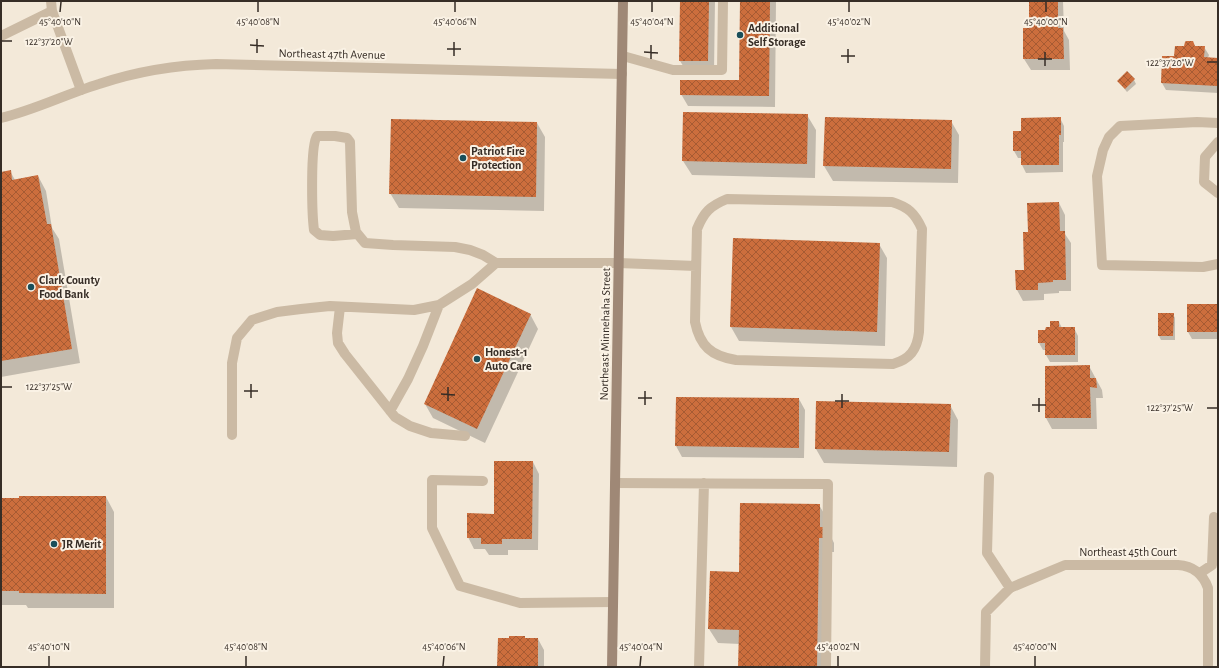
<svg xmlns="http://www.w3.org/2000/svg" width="1219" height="668" font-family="'Alegreya Sans',sans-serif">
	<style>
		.shadow { fill: #0003 }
		.building { fill: url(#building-cross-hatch) }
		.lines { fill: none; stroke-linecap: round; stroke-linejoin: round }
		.service { stroke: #cbbaa4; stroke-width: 10 }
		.minor { stroke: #cbbaa4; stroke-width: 10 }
		.tertiary { stroke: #cbbaa4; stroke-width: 10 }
		.secondary { stroke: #9f8876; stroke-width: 10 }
		.ticks { fill: none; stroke: #362d26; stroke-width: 1.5 }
		.poi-dot { fill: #1a4f5a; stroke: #faf2e5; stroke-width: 1.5 }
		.labels { text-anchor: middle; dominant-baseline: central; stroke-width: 4; stroke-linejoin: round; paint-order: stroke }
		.poi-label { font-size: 12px; font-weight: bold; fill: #362d26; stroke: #faf2e5; text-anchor: start }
		.street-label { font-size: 12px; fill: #362d26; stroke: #faf2e5 }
		.ticks-label { font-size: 10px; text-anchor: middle; fill: #362d26; stroke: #faf2e5; stroke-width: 4; stroke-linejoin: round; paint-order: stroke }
	</style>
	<defs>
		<pattern id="building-cross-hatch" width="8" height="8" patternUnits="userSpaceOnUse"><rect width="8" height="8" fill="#cc6e3d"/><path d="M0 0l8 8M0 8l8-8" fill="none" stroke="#a65b33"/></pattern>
	</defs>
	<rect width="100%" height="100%" fill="#f3e9d9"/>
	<path class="shadow" d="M681 1H715L714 72H687L680 61Z
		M741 1H776L775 107 688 106 681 94 740 81Z
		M1030 1H1063L1064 31 1069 40 1070 70H1031L1024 59V29H1030Z
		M1195 47H1204L1209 55 1208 58 1218 59V93L1166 90 1162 83 1175 57Z
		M1134 80 1136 84 1127 92 1118 81Z
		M807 115 816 130 815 178 692 175 683 161Z
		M826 118 951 121 959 135 958 183 833 181 824 166Z
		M1060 118 1064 126V142H1063V172L1026 173 1022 165V158H1018L1014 151 1022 132Z
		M537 123 545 137 544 211 399 208 390 193Z
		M10 171 15 180 38 176 46 191 52 228 59 239 80 363 1 377V173Z
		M1059 203 1065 215V234L1071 243V291H1059V293L1044 294V300L1023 301 1017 290 1025 271 1029 233Z
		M879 244 887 258 885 346 739 341 731 327Z
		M1218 305V339H1192L1188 332Z
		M530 314 538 329 485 443 433 418 425 404Z
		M1159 314H1173L1175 318V340H1161L1159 336Z
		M1059 322 1062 328H1074L1078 336V362H1050L1046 355V350H1043L1039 343 1046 331Z
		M1089 366 1102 390 1103 398H1096L1097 429H1052L1046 418Z
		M799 399 805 410 804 458 682 457 676 446Z
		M950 405 958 420 957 467 824 463 816 449Z
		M533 462 539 474 538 550H508V555H489L485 549H474L468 537 495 515Z
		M106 497 114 512V608H28L26 605H1V499Z
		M819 505 828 520V531L834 543V552H827L825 667H739L740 644 718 643 709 629 740 573Z
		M525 639H538L544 650V667H498Z"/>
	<path class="building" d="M680 1H709L708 61H679Z
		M740 1H770L769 96 680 95V80H739Z
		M1029 1H1058V28H1063L1064 59H1023V28H1029Z
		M1186 41H1193L1195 46H1205L1204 57 1218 58 1217 86 1161 83 1162 56H1174L1175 46H1184L1185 42Z
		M1127 71 1135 79 1125 89 1117 81Z
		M683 112 808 114 807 164 682 161Z
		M825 117 952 120 951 169 823 166Z
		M1061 117V135H1059V165H1021V151H1013V131H1021V118Z
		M391 119 537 122 536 197 389 194Z
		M11 170 12 180 38 175 47 224H51L72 349 1 361V172Z
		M1059 202 1060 231H1065L1066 280H1053V282L1038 283V290H1016L1015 270H1024L1023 232H1028L1027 203Z
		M733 238 880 243 877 332 730 327Z
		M477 288 531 314 477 429 424 404Z
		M1187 304H1218V332H1187Z
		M1158 313H1174L1173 336H1158Z
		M1050 321H1059V327H1075V355H1045V343H1038V330H1045L1046 327H1050Z
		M1090 365V378H1096L1097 388 1090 387 1091 418H1045V366Z
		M676 397 799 398V448L675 446Z
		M816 401 951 404 949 452 815 449Z
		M494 461H533L532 539H502V544H481V538H467V513L494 514Z
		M19 496H106V594L19 593V591H1V498H19Z
		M740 503 820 504V527H826V538H819L817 667H738L739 630 708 629 710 571 739 572Z
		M509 636H525V638H538V667H497L498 638H509Z"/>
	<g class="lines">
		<path class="service" d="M51 1 52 11 81 90
			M1 36 52 11
			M623 56 673 70H722L723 1
			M1218 123 1197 122 1120 126 1109 137 1103 150 1097 176 1102 265 1203 267 1218 264
			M1218 142 1205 157 1204 182 1218 193
			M727 199 892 202C908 207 915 213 922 229L919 332C917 350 910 359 893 364L736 360C711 356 700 346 695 322L697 229C704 212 710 206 727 199Z
			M357 234 333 236 320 235 314 230C312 215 310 145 317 136H335L347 138 350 142 352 212 356 232 365 243 393 245 455 247 470 250 483 255 496 263H619L696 266
			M340 307 337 333 338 343 345 354 395 417 410 426 431 433 465 436
			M390 411 408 379 423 346 439 305
			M232 435V363L237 338 252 320 277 312 301 309 330 306 414 310 439 305 472 284 496 263
			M483 481 432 480V528L460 586 520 603 613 602
			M615 483 828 484 826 667
			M1200 573 1212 565 1214 517
			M699 667 704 483
			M985 667 986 612 1010 588 987 553 989 477"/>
		<path class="minor" d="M1010 588 1065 565H1178C1193 566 1203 574 1208 588V667"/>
		<path class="tertiary" d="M1 118C35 110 66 94 99 84 138 71 175 65 216 64L622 74"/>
		<path class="secondary" d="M612 667 623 1"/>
	</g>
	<path class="ticks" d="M60 12 61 2M258 12V2M455 12V2M652 12V2M849 12V2M1046 12V2M2 41H12M250 45 264 46M447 49H461M644 52 658 53M257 53V39M454 56V42M841 56H855M651 59V45M1038 59H1052M1207 62H1217M848 63V49M1045 66V52M2 387H12M244 391H258M441 394 455 395M251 398V384M638 398H652M448 401V387M835 401H849M645 405V391M1032 405H1046M842 408V394M1207 408H1217M1039 412V398M49 666V656M246 666V656M443 666 444 656M640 666 641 656M838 666V656M1035 666V656"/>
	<g class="poi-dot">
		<circle cx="740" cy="35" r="4"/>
		<circle cx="463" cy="158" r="4"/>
		<circle cx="31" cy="287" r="4"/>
		<circle cx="477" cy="359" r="4"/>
		<circle cx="54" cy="544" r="4"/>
	</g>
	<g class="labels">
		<g class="poi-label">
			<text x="748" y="28">Additional<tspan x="748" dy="14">Self Storage</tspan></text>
			<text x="471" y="151">Patriot Fire<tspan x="471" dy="14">Protection</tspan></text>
			<text x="39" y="280">Clark County<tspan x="39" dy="14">Food Bank</tspan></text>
			<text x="485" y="352">Honest-1<tspan x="485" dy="14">Auto Care</tspan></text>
			<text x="62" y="544">JR Merit</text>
		</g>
		<g class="street-label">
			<text transform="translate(332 54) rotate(1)">Northeast 47th Avenue</text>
			<text transform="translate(605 334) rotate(-89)">Northeast Minnehaha Street</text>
			<text x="1128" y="552">Northeast 45th Court</text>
		</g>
	</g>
	<g class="ticks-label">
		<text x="60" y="25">45°40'10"N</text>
		<text x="258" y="25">45°40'08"N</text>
		<text x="455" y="25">45°40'06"N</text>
		<text x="652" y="25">45°40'04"N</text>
		<text x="849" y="25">45°40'02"N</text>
		<text x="1046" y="25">45°40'00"N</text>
		<text x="49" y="45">122°37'20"W</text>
		<text x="1170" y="66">122°37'20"W</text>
		<text x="49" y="390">122°37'25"W</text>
		<text x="1170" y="411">122°37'25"W</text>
		<text x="49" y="650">45°40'10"N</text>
		<text x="246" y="650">45°40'08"N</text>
		<text x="444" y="650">45°40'06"N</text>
		<text x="641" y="650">45°40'04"N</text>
		<text x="838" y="650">45°40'02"N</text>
		<text x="1035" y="650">45°40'00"N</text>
	</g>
	<rect width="1219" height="668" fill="none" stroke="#362d26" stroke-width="4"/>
</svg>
